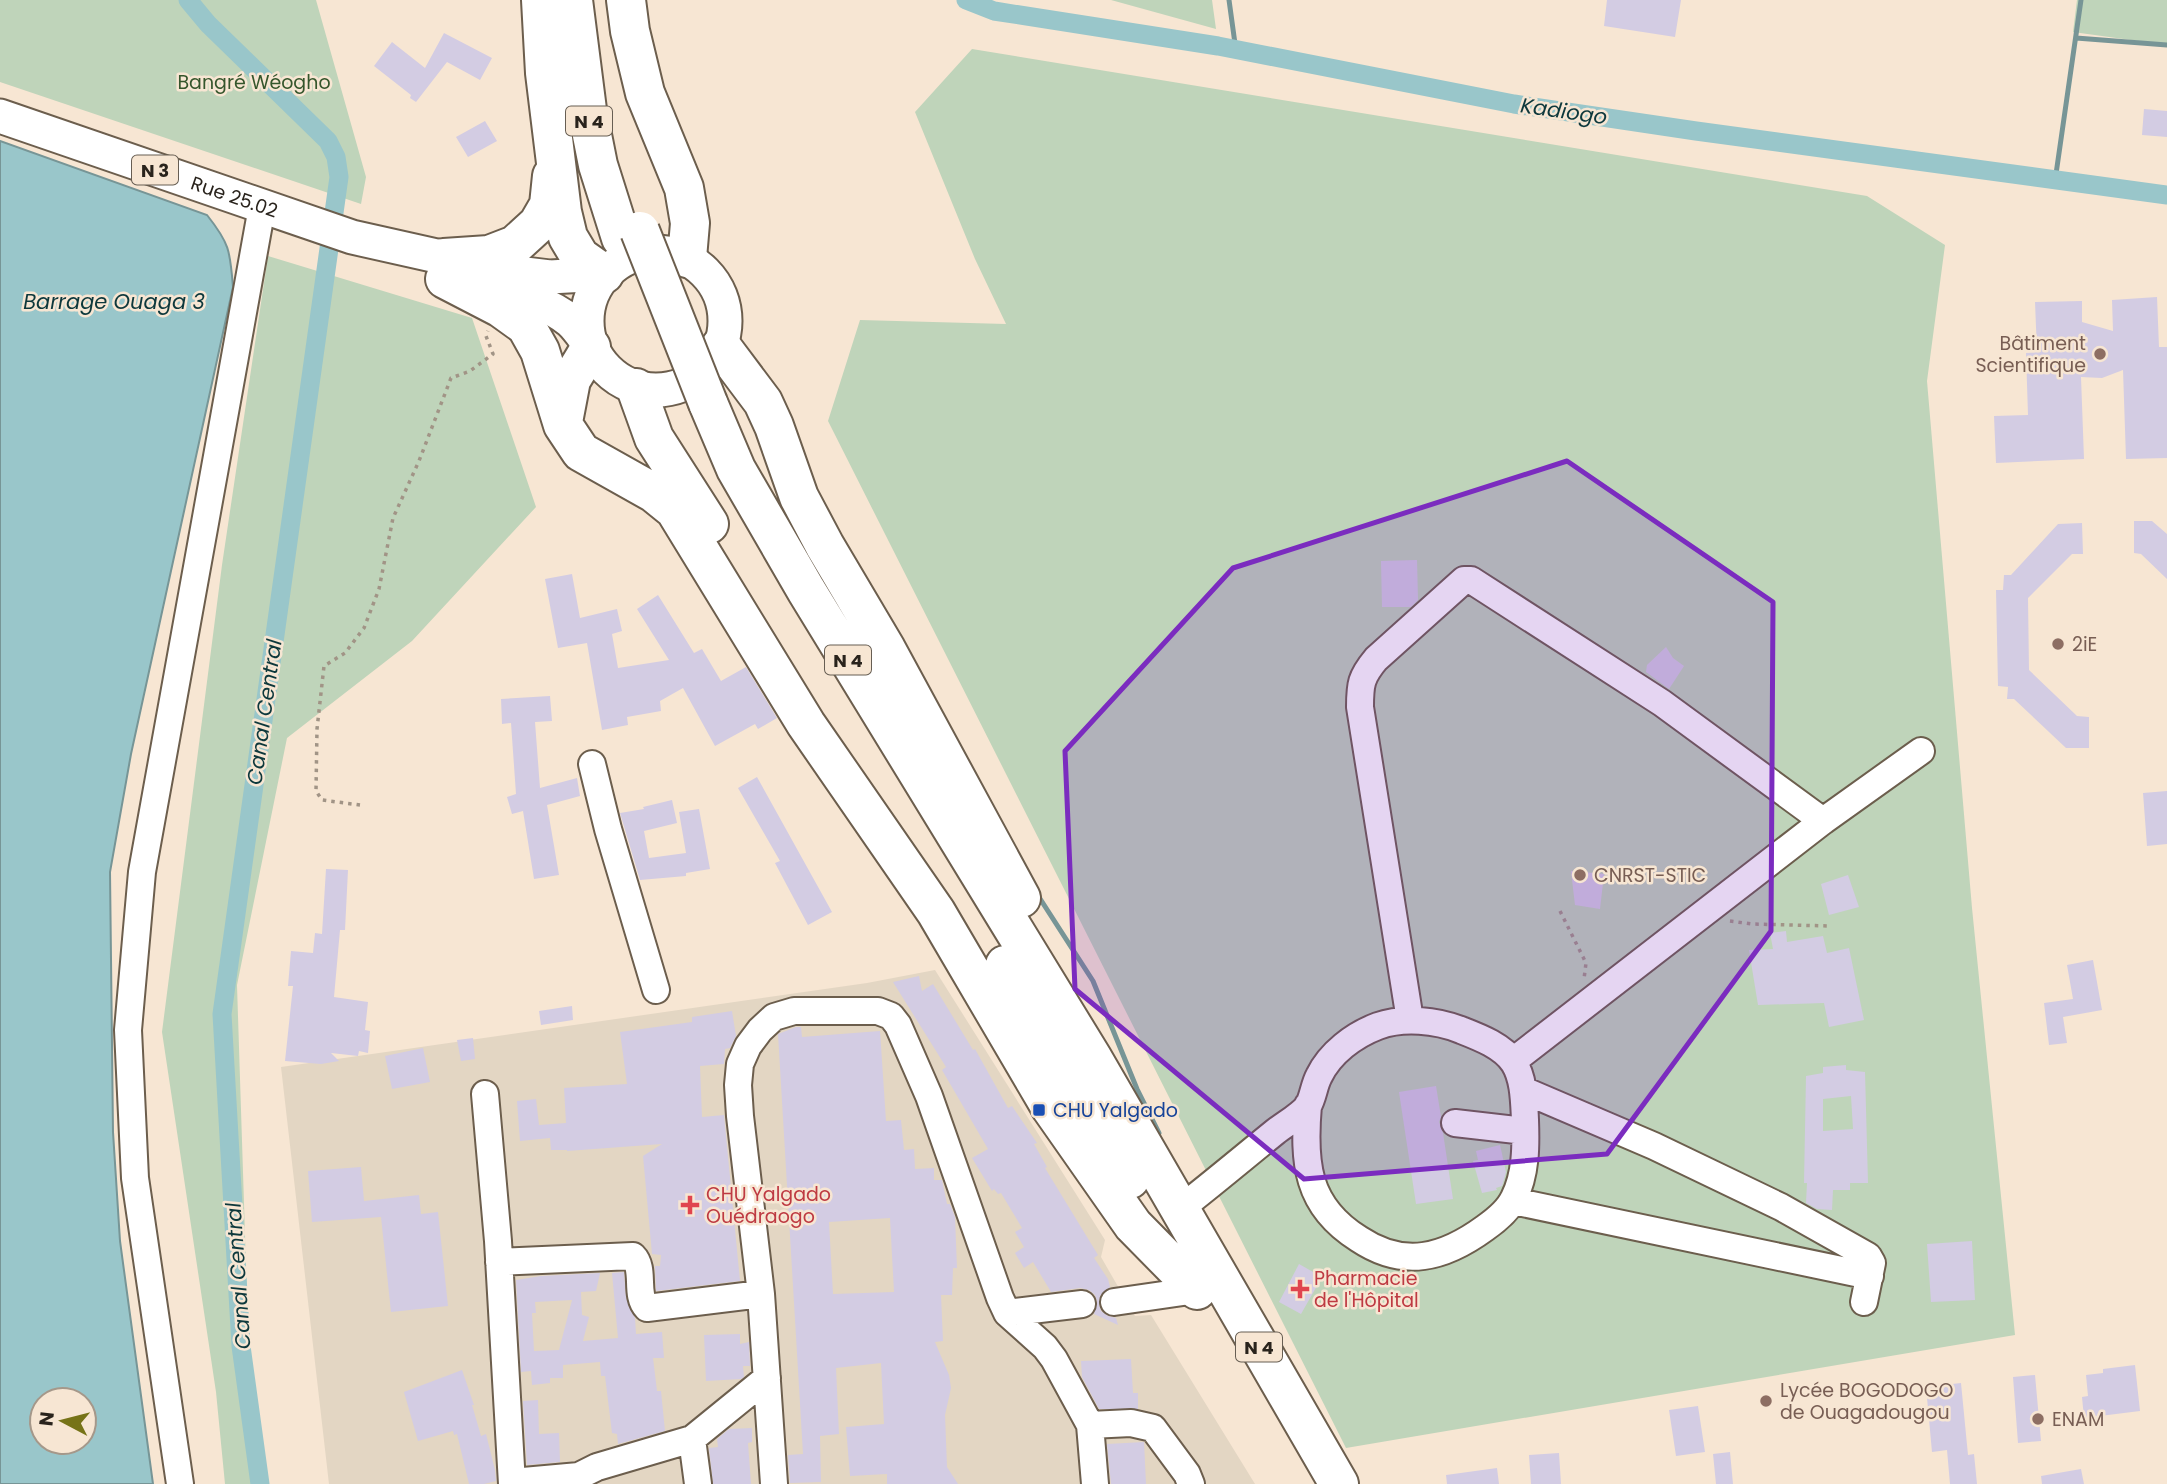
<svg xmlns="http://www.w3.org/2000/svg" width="2167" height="1484" font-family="Poppins,sans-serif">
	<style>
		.medical { fill: #e3d6c3 }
		.green { fill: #bfd4ba }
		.water { fill: #99c6ca; stroke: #779596; stroke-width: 2; fill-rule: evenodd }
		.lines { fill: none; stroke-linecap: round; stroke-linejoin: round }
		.stream { stroke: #779596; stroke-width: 5 }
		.canal { stroke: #99c6ca; stroke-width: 19 }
		.building { fill: #d3cce3; fill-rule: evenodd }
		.minor-casing { stroke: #6c5e4d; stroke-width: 30 }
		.major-casing { stroke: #6c5e4d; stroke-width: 37 }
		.highway-casing { stroke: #6c5e4d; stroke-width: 42 }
		.path { stroke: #a19486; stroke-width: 3.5; stroke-dasharray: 3.5 5; stroke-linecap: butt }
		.minor { stroke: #fff; stroke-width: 26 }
		.major { stroke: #fff; stroke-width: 33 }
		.highway { stroke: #fff; stroke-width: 38 }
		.highway-bridge-casing { stroke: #6c5e4d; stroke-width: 42; stroke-linecap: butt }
		.highway-bridge { stroke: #fff; stroke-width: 38 }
		.marked { fill: #7b2cbf; fill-opacity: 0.2; stroke: #7b2cbf; stroke-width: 5; stroke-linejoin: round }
		.education-dot { fill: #8d6e63; stroke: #f7e6d3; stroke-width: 2.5 }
		.transit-dot { fill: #1a4fb4; stroke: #f7e6d3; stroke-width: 2.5 }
		.health-dot { fill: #e0444e; stroke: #f7e6d3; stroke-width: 2.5 }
		.labels { text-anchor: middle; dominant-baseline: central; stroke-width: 5; stroke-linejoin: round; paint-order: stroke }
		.shield { fill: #f7e6d3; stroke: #675e53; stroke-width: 2 }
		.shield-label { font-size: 18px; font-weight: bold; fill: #29231c }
		.park-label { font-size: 19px; fill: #35562c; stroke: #f7e6d3 }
		.street-label { font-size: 19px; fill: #29231c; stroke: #f7e6d3 }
		.education-label { font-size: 19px; fill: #785e54; stroke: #f7e6d3; text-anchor: start }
		.transit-label { font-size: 19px; fill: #164399; stroke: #f7e6d3; text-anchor: start }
		.health-label { font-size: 19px; fill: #be3a42; stroke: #f7e6d3; text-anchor: start }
		.water-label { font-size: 21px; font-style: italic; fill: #0d383c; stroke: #f7e6d3 }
	</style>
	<rect width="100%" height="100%" fill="#f7e6d3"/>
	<path class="medical" d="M935 970 1105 1240 1101 1257 1135 1316 1151 1315 1255 1484H329L281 1067 867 983Z"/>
	<path class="green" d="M0 0H316L366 177 361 204 0 82Z
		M1111 0H1212L1216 29Z
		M2077 0H2167V45L2073 32Z
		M972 49 1867 196 1945 245 1927 381 1972 908 2015 1335 1346 1448 828 421 860 320 1006 324 975 259 915 112Z
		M268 256 472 318 536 507 412 641 287 738 237 985 253 1484H225L216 1392 162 1032 222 565Z"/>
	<path class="water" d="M0 141 207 215C230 244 230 251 233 287L131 754 110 872 113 1132 120 1241 153 1484H0ZM42 1400H84V1442H42Z"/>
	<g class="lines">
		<path class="stream" d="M1229 0 1236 51
			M2076 38 2167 45
			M2055 181 2081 0
			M1037 894 1093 981 1137 1089 1159 1133"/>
		<path class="canal" d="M188 0 208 24 328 141 336 157 339 177 222 1014 241 1346 260 1484
			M966 0 994 11 1218 46 1514 104 1696 131 2167 195"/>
	</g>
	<path class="building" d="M1607 0H1681L1675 37 1604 26Z
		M444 33 492 58 480 80 447 62 416 102 410 98 411 95 374 66 392 42 425 68Z
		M2144 109 2167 111V137L2142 135Z
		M485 121 497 141 468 157 456 137Z
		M2157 297 2159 347H2167V458L2126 459 2123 370 2102 378 2081 377 2084 459 1996 463 1994 416 2028 415 2026 353 2037 352 2035 302 2082 301V322L2113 331 2112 300Z
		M2134 521H2152L2167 534V579L2141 554 2134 553Z
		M2082 523 2083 554H2072L2028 598 2029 670 2077 716 2089 717V748H2066L2014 699H2007L2008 687 1998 686 1996 590H2003L2004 575H2011L2058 524Z
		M1417 560 1418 600 1411 607H1382L1381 561Z
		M572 574 580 618 617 609 622 631 612 634 618 668 669 660 637 609 658 595 694 653 702 649 721 681 746 667 777 718 758 729 755 724 715 746 683 688 660 701 661 711 627 717 628 725 602 730 587 643 558 648 545 579Z
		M1666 647 1673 658 1684 666 1669 689 1646 672 1647 665Z
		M550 696 552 721 535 722 540 788 577 778 580 796 547 805 559 875 534 879 523 811 512 814 507 797 516 794 511 723 502 724 501 699Z
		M757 777 832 912 808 925 775 863 780 861 738 788Z
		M2167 791V844L2147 846 2143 793Z
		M672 800 677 823 644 831 649 858 686 853 679 812 699 809 710 869 686 873V876L640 880 620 813 644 809 643 807Z
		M326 869 348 870 345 930H340L334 997 368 1002 365 1030 370 1031 368 1053 359 1051 358 1056 331 1053 339 1061 321 1064 285 1061 293 986H288L291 951 313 953 315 933 322 934Z
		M1571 871 1604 874 1600 909 1575 905Z
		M1848 875 1859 907 1829 915 1821 884Z
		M1786 931 1787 942 1823 936 1827 953 1849 948 1864 1020 1829 1027 1824 1003 1758 1005 1749 950 1773 949 1770 933Z
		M2093 960 2102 1010 2063 1017 2067 1043 2049 1045 2044 1003 2073 999 2067 965Z
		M919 976 922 991 933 984 973 1050 975 1049 1008 1108 1012 1106 1037 1143 1034 1144 1047 1167 1045 1168 1098 1255 1094 1258 1108 1279 1110 1287 1100 1296 1099 1305 1101 1311 1108 1316 1116 1318 1118 1325 1094 1314 1097 1301 1095 1295 1089 1290 1080 1288 1051 1292 1033 1262 1024 1268 1015 1253 1024 1247 1015 1232 1022 1228 1001 1193 998 1194 994 1189 992 1191 972 1158 988 1149 942 1070 946 1067 893 982Z
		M572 1006 573 1020 541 1025 539 1011Z
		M732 1011 736 1036 730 1048 725 1049 724 1064 700 1066 702 1117 724 1115 740 1281 656 1291 655 1266H660L661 1255 652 1254 643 1156 662 1144 567 1151V1150H551L550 1138 520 1141 517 1101 536 1099 539 1125 566 1123 564 1088 627 1084 620 1032 692 1022V1017Z
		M796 1027H801L802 1037 880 1031 886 1121 901 1120 904 1150 914 1149 915 1169 934 1168V1180H942L947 1204H950L955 1217 957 1268H953L952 1295H941L943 1341 935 1342 949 1375 951 1388 945 1415 947 1467 958 1484H887V1474L850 1476 846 1427 884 1424 881 1363 836 1368 839 1434 820 1436 821 1482 790 1483 788 1455 803 1454 778 1034ZM890 1218 894 1292 833 1294 829 1222Z
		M473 1038 475 1059 461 1061 457 1040Z
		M423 1048 430 1082 392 1089 385 1056Z
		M1846 1065V1070L1865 1072 1868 1183H1850V1190H1833L1832 1210 1817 1209 1806 1203 1807 1183H1804L1806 1076 1823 1073V1067ZM1851 1096 1853 1129 1823 1131V1099Z
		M1436 1086 1441 1117 1439 1122 1443 1133 1453 1199 1416 1204 1399 1092Z
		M1500 1145 1506 1172 1503 1183 1502 1186 1496 1188 1497 1190 1482 1193 1473 1161 1478 1160 1476 1151Z
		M361 1167 364 1201 419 1195 421 1214 438 1212 448 1306 391 1312 381 1217 312 1222 308 1171Z
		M1972 1241 1975 1300 1931 1302 1927 1244Z
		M1299 1264 1322 1277 1301 1314 1279 1302Z
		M624 1272 626 1298 635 1318 636 1334 662 1332 664 1358H653L657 1391H661L665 1431 618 1444 617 1434 612 1433 605 1376H601L600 1362 563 1365V1378H550V1383L532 1385 531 1371 521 1372 516 1280 541 1276 600 1273 596 1291 581 1292 582 1315 589 1317 583 1341 618 1338 612 1273ZM572 1300 559 1350 534 1351 532 1313H536L535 1302Z
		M740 1334V1344L749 1342 750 1366H743L744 1377 741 1379 706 1381 704 1335Z
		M1131 1359 1133 1393H1138V1409H1099L1082 1377 1081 1361Z
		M2135 1365 2140 1411 2084 1418 2082 1397 2088 1396 2086 1375 2103 1373V1369Z
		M462 1370 474 1405H472L481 1436 486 1434 495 1470 496 1481 484 1484H469L457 1434 454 1435 453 1431 418 1441 404 1392Z
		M2035 1375 2041 1441 2018 1443 2013 1377Z
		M1961 1383 1968 1455 1974 1454 1977 1484H1950L1947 1450 1932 1452 1926 1387Z
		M538 1400 539 1434 559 1433 560 1462 527 1465 523 1401Z
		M1698 1406 1705 1452 1676 1456 1669 1410Z
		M752 1428V1442L748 1443 751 1484H713L709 1448 718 1447 717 1439 729 1429Z
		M1144 1442 1146 1484H1111L1107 1444Z
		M1730 1452 1733 1484H1716L1713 1454Z
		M1559 1453 1561 1484H1531L1529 1455Z
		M1497 1468 1499 1484H1447L1446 1475Z
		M2081 1469 2084 1484H2042L2041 1476Z"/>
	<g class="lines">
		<g class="minor-casing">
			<path id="minor" d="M592 764 608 829 656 990
				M1410 1020 1360 707C1360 684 1361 677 1376 659L1464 580H1471L1662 703 1823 821
				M1513 1061 1823 821 1921 751
				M1523 1090 1654 1146 1781 1207 1868 1256 1872 1263 1864 1302
				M485 1094 498 1241 512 1484
				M1455 1123 1525 1131
				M1513 1201 1870 1276
				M1180 1209C1212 1184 1243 1158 1275 1132 1285 1124 1300 1116 1308 1106 1313 1098 1314 1085 1319 1076 1330 1053 1354 1035 1378 1026 1403 1017 1436 1020 1461 1030 1479 1037 1503 1046 1514 1063 1524 1079 1524 1101 1525 1120 1526 1146 1526 1174 1514 1198 1509 1209 1495 1221 1485 1228 1444 1258 1404 1269 1359 1239 1306 1206 1303 1162 1308 1105
				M499 1262 633 1256C646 1269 634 1295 647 1308L761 1294
				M1114 1302 1197 1290
				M1007 1313 1082 1304
				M1090 1425 1131 1423 1153 1428 1187 1474 1191 1484
				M512 1482 579 1476 597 1467 692 1439
				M180 1484 135 1178 128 1030 142 872 262 207
				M698 1484 692 1439 767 1378
				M774 1484 761 1294 740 1116 738 1085 740 1064 748 1046 760 1030 774 1017 794 1011H878L891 1016 898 1025 929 1096 1000 1298 1007 1313 1045 1347 1054 1359 1090 1425 1095 1484"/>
		</g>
		<g class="major-casing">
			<g id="major">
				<path id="s1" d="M0 116 352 237 508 272 550 277 604 274"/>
				<circle cx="656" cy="321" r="69"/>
				<path d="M477 287C509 295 544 299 570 321 578 328 584 338 591 347"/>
			</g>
		</g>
		<g class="highway-casing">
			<path id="highway" d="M541 0 545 73 562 212 568 237 580 257 604 274
				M573 0 587 110 598 165 621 238
				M626 0 630 31 645 93 684 188 690 223 687 258
				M444 258 489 255 515 245 538 224 549 205 552 176
				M445 279 501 308 526 326 540 351 563 425 581 452 654 493 675 510 806 724 936 912 1051 1108 1133 1225 1197 1290
				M721 346 763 402 774 426 799 497 825 546 886 649 1021 898
				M636 388 654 438 709 524
				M708 403 736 469 806 590 1093 1059 1339 1484
				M563 422 571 380 591 347
				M1005 965 1130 1179"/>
		</g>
		<path class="path" d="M360 805 322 800 316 791 317 729 324 666 345 653 364 628 379 589 393 518 419 461 451 378 470 371 493 354 486 336 488 331
			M1560 911 1586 963 1584 979
			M1730 921 1752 924 1830 926"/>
		<use href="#minor" class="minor"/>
		<use href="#major" class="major"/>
		<use href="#highway" class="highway"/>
		<g class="highway-bridge-casing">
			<path id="highway-bridge" d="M640 231 708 403"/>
		</g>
		<use href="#highway-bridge" class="highway-bridge"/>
	</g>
	<path class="marked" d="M1567 461 1773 602 1771 931 1607 1154 1304 1179 1075 989 1065 751 1233 568Z"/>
	<g class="education-dot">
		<circle cx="2100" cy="354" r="7"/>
		<circle cx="2058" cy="644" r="7"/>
		<circle cx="1580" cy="875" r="7"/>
		<circle cx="1766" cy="1401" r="7"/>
		<circle cx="2038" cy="1419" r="7"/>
	</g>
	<rect class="transit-dot" x="1032" y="1103" width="14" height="14" rx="3.5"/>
	<g class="health-dot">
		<path d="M686.5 1194.5h7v7h7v7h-7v7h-7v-7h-7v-7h7z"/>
		<path d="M1296.5 1278.5h7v7h7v7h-7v7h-7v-7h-7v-7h7z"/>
	</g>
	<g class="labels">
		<g class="shield">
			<rect x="566" y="106.5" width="46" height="29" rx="5"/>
			<rect x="132" y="155.5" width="46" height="29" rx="5"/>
			<rect x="825" y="645.5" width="46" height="29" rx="5"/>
			<rect x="1236" y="1332.5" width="46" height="29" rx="5"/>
		</g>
		<g class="shield-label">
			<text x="589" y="121">N 4</text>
			<text x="155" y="170">N 3</text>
			<text x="848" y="660">N 4</text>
			<text x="1259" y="1347">N 4</text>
		</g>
		<g class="park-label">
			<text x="254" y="82">Bangré Wéogho</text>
		</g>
		<g class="street-label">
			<text stroke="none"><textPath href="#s1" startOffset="248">Rue 25.02</textPath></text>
		</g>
		<g class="education-label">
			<text x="2086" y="343" text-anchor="end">Bâtiment<tspan x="2086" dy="22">Scientifique</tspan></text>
			<text x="2072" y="644">2iE</text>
			<text x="1594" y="875">CNRST-STIC</text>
			<text x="1780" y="1390">Lycée BOGODOGO<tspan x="1780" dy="22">de Ouagadougou</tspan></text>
			<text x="2052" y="1419">ENAM</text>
		</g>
		<g class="transit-label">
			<text x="1053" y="1110">CHU Yalgado</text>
		</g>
		<g class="health-label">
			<text x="706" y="1194">CHU Yalgado<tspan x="706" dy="22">Ouédraogo</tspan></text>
			<text x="1314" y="1278">Pharmacie<tspan x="1314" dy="22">de l'Hôpital</tspan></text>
		</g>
		<g class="water-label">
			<text transform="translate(1564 111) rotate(8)">Kadiogo</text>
			<text x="114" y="301">Barrage Ouaga 3</text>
			<text transform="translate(264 712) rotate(-82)">Canal Central</text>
			<text transform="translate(238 1276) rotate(-94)">Canal Central</text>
		</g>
	</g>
	<g transform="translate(63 1421) rotate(277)"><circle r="33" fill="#f7e6d3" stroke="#a5988a" stroke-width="2"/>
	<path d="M0-5L12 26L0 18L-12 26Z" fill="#767317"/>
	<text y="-10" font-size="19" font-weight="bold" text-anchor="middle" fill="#29231c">N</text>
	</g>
</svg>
